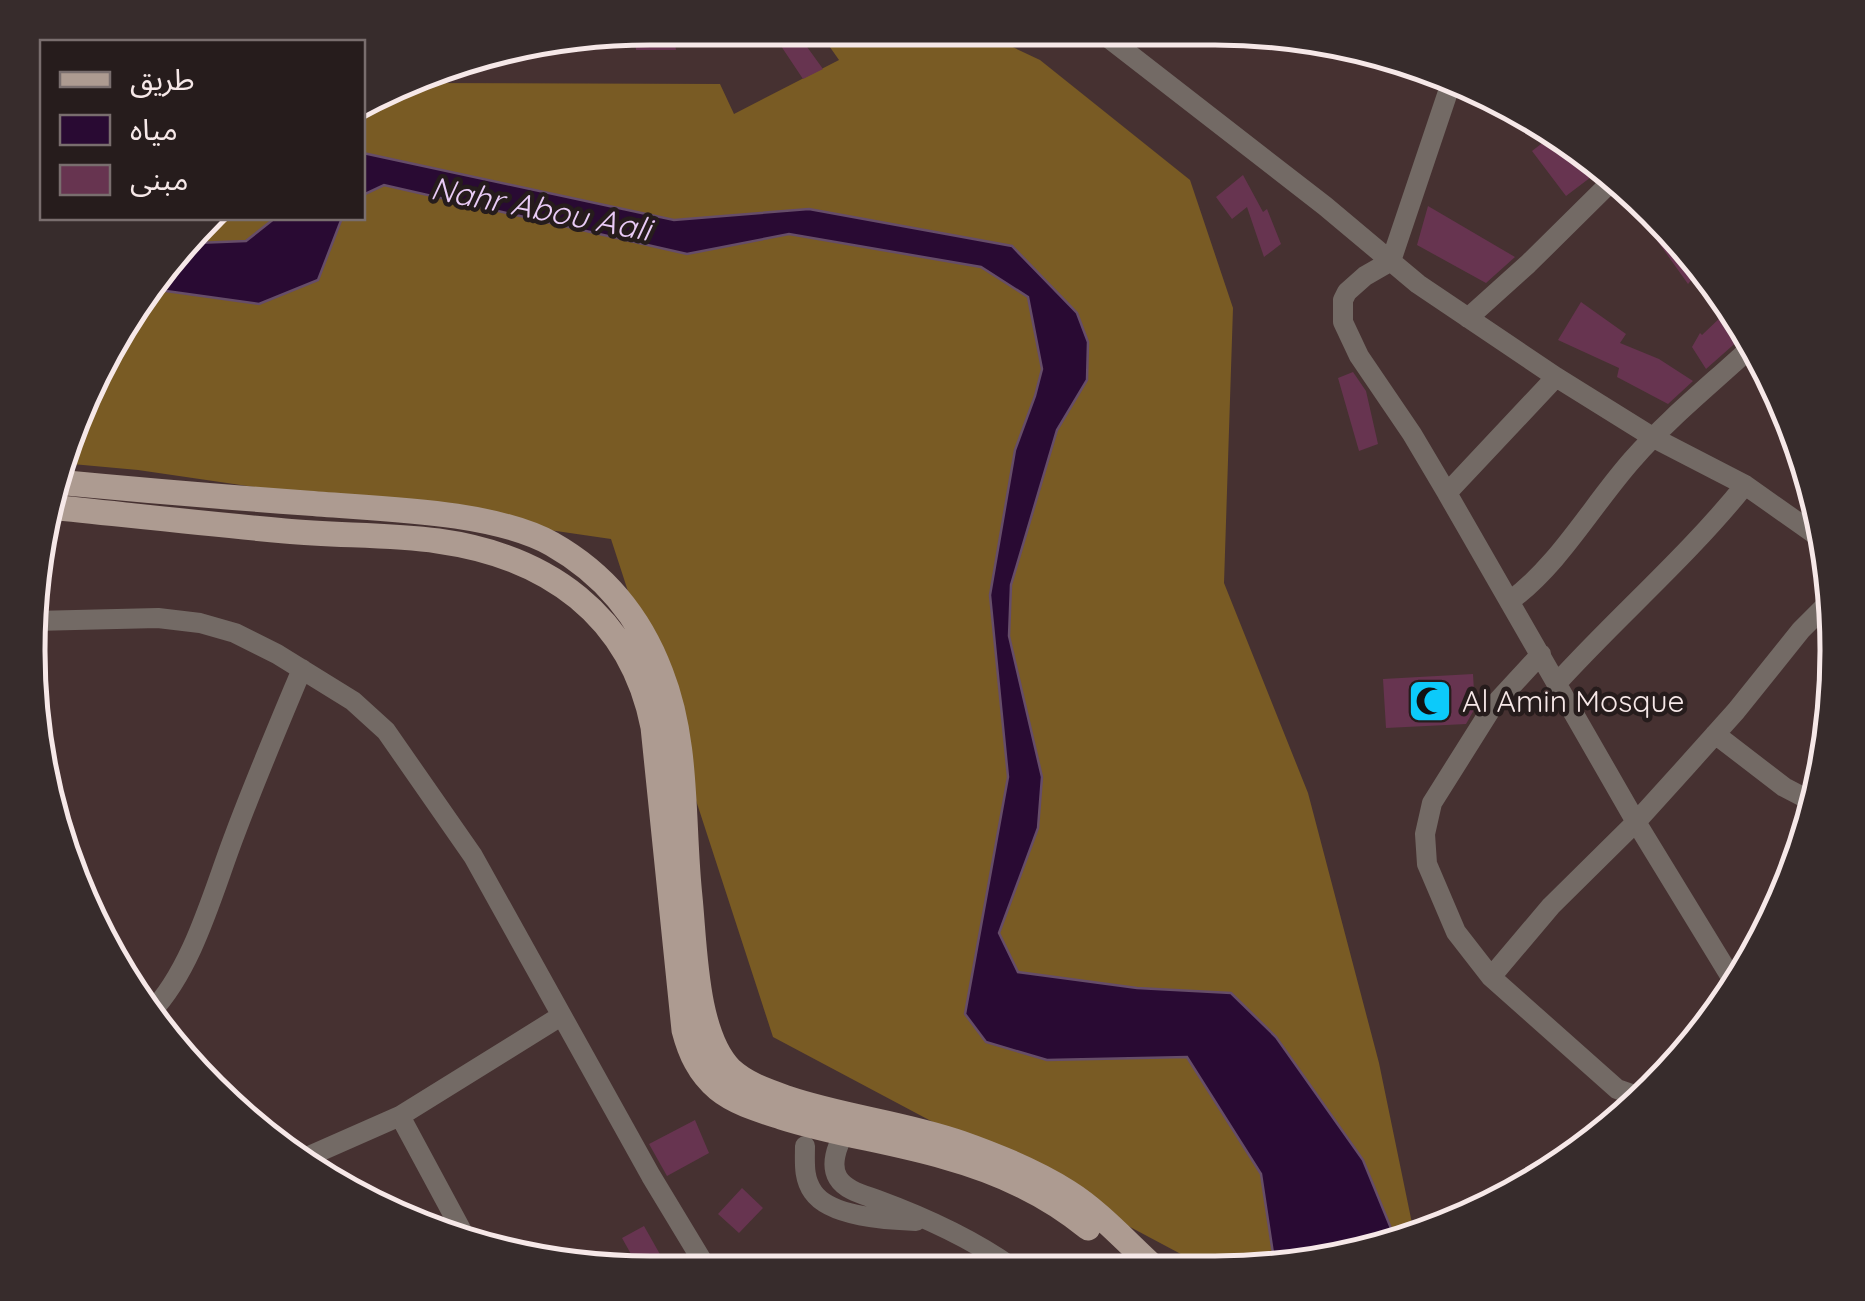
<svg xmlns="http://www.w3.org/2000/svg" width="1865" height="1301" font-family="Quicksand,'Noto Sans Arabic',sans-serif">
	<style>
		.forest { fill: #795b24 }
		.water { fill: #290a33; stroke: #664d69; stroke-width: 2.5 }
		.building { fill: #673450 }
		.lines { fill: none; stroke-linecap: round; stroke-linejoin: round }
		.minor { stroke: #736a65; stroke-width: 20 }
		.major { stroke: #ad9b91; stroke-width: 25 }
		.labels { text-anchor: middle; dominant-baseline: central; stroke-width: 9; stroke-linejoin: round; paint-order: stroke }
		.poi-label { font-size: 30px; fill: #f6e8e8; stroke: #261c1c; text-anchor: start }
		.water-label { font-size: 32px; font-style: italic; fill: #e9cbf6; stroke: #261c1c }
		.rim { fill: none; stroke: #f6e8e8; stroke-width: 5 }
	</style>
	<rect width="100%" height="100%" fill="#463131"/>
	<path class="forest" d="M818 30 983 33 1040 60 1190 180 1233 308 1224 583 1308 793 1379 1063 1414 1233 1296 1268 1209 1269 773 1037 611 539 138 470 61 463 75 412 182 240 208 218H362L363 106 414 83 720 84 734 114 839 60Z"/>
	<path class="water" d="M363 153 674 220 809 209 1012 246 1077 313 1088 342 1087 380 1057 430 1011 585 1009 636 1042 777 1038 828 999 933 1018 972 1137 988 1231 993 1276 1037 1363 1160 1395 1238 1296 1268H1280L1274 1260 1261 1174 1187 1057 1047 1060 986 1042 965 1014 1008 777 990 595 1015 450 1035 396 1042 369 1028 297 981 267 789 234 687 254 384 185 363 195Z
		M275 218H342L318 280 259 304 159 290 154 285 186 236 196 243 246 241Z"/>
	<path class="building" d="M650 28 728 29V36L675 44 676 50H636L635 30Z
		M797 33 823 69 803 79 781 46Z
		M1554 134 1599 171 1566 196 1532 151Z
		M1243 175 1263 212 1267 209 1281 244 1264 257 1247 207 1232 219 1216 197Z
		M1632 198 1682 239 1700 270 1688 284 1629 201Z
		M1428 206 1515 257 1486 283 1417 245Z
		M1581 302 1626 334 1620 343 1659 359 1693 381 1668 404 1617 377 1619 368 1558 340Z
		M1725 313 1740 339 1706 369 1692 347 1700 333 1702 335Z
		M1353 372 1366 391 1378 444 1359 451 1338 378Z
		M1473 674 1475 708 1466 724 1386 728 1383 679Z
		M695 1120 709 1153 667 1176 649 1144Z
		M742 1188 763 1208 739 1233 718 1214Z
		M644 1226 670 1272H641L622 1238Z"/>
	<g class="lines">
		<path class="minor" d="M1106 36 1325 206 1418 284 1556 377 1654 438 1745 485 1816 535
			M1451 83 1391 261 1365 276 1347 292 1343 300V322L1359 356 1412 434 1447 493 1556 377
			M1468 318 1528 264 1612 181
			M1447 493 1636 822 1732 979
			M1510 601C1561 563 1592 505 1633 459 1667 420 1709 386 1747 351
			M34 621 158 618 200 623 235 633 277 654 353 701 386 731 473 856 651 1176 709 1272
			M1541 654 1493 706 1432 803 1425 834 1427 864 1456 932 1491 977 1617 1089 1634 1095 1647 1090
			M1558 682C1619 615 1688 556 1745 485
			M1715 734 1784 787 1807 799
			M1491 977 1551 906 1636 822 1684 769 1736 711 1801 630 1825 606
			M150 1013C193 969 213 891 235 834 256 778 279 724 302 669
			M400 1116 463 1233
			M844 1134C837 1146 830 1165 838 1178 846 1191 865 1195 878 1200 927 1218 973 1239 1016 1270
			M805 1146C805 1162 803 1178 813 1192 830 1217 888 1220 916 1221
			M307 1157 400 1116 561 1016"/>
		<path class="major" d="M56 482C140 490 223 497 306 503 377 509 491 510 552 544 605 574 640 617 661 673 689 744 682 823 690 897 695 946 695 1034 731 1070 746 1084 767 1091 787 1098 843 1117 904 1123 961 1143 998 1156 1035 1171 1068 1192 1100 1212 1128 1244 1156 1269
			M50 507C128 515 207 524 285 531 336 536 388 534 438 541 547 556 631 615 653 727L684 1030C690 1053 699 1073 718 1089 735 1103 759 1110 781 1117 834 1134 890 1141 945 1157 996 1171 1047 1194 1088 1228"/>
	</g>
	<defs>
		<g id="mosque-square" transform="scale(2.25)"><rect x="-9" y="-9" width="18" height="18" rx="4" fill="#0ccafa" stroke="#261c1c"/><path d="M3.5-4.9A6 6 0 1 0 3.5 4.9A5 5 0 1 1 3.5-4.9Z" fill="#111"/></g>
	</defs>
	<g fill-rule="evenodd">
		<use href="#mosque-square" x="1430" y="701"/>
	</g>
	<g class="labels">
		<g class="poi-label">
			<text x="1462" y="701">Al Amin Mosque</text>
		</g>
		<g class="water-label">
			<text transform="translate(541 208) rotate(11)">Nahr Abou Aali</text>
		</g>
	</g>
	<path d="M0 0H1865V1301H0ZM650 45H1215A605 605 0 0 1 1820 650V651A605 605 0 0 1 1215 1256H650A605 605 0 0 1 45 651V650A605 605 0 0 1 650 45Z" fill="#372c2c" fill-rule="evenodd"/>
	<path class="rim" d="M650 45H1215A605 605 0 0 1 1820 650V651A605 605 0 0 1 1215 1256H650A605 605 0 0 1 45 651V650A605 605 0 0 1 650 45Z"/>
	<rect x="40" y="40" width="325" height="180" fill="#261c1c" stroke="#796e6e" stroke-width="2.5"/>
	<rect x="60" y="72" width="50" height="15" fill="#ad9b91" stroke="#796e6e" stroke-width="2.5"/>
	<text x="130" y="90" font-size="30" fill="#f6e8e8">طريق</text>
	<rect x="60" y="115" width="50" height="30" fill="#290a33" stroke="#796e6e" stroke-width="2.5"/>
	<text x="130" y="140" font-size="30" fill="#f6e8e8">مياه</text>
	<rect x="60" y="165" width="50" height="30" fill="#673450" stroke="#796e6e" stroke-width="2.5"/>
	<text x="130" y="190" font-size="30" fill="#f6e8e8">مبنى</text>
</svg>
